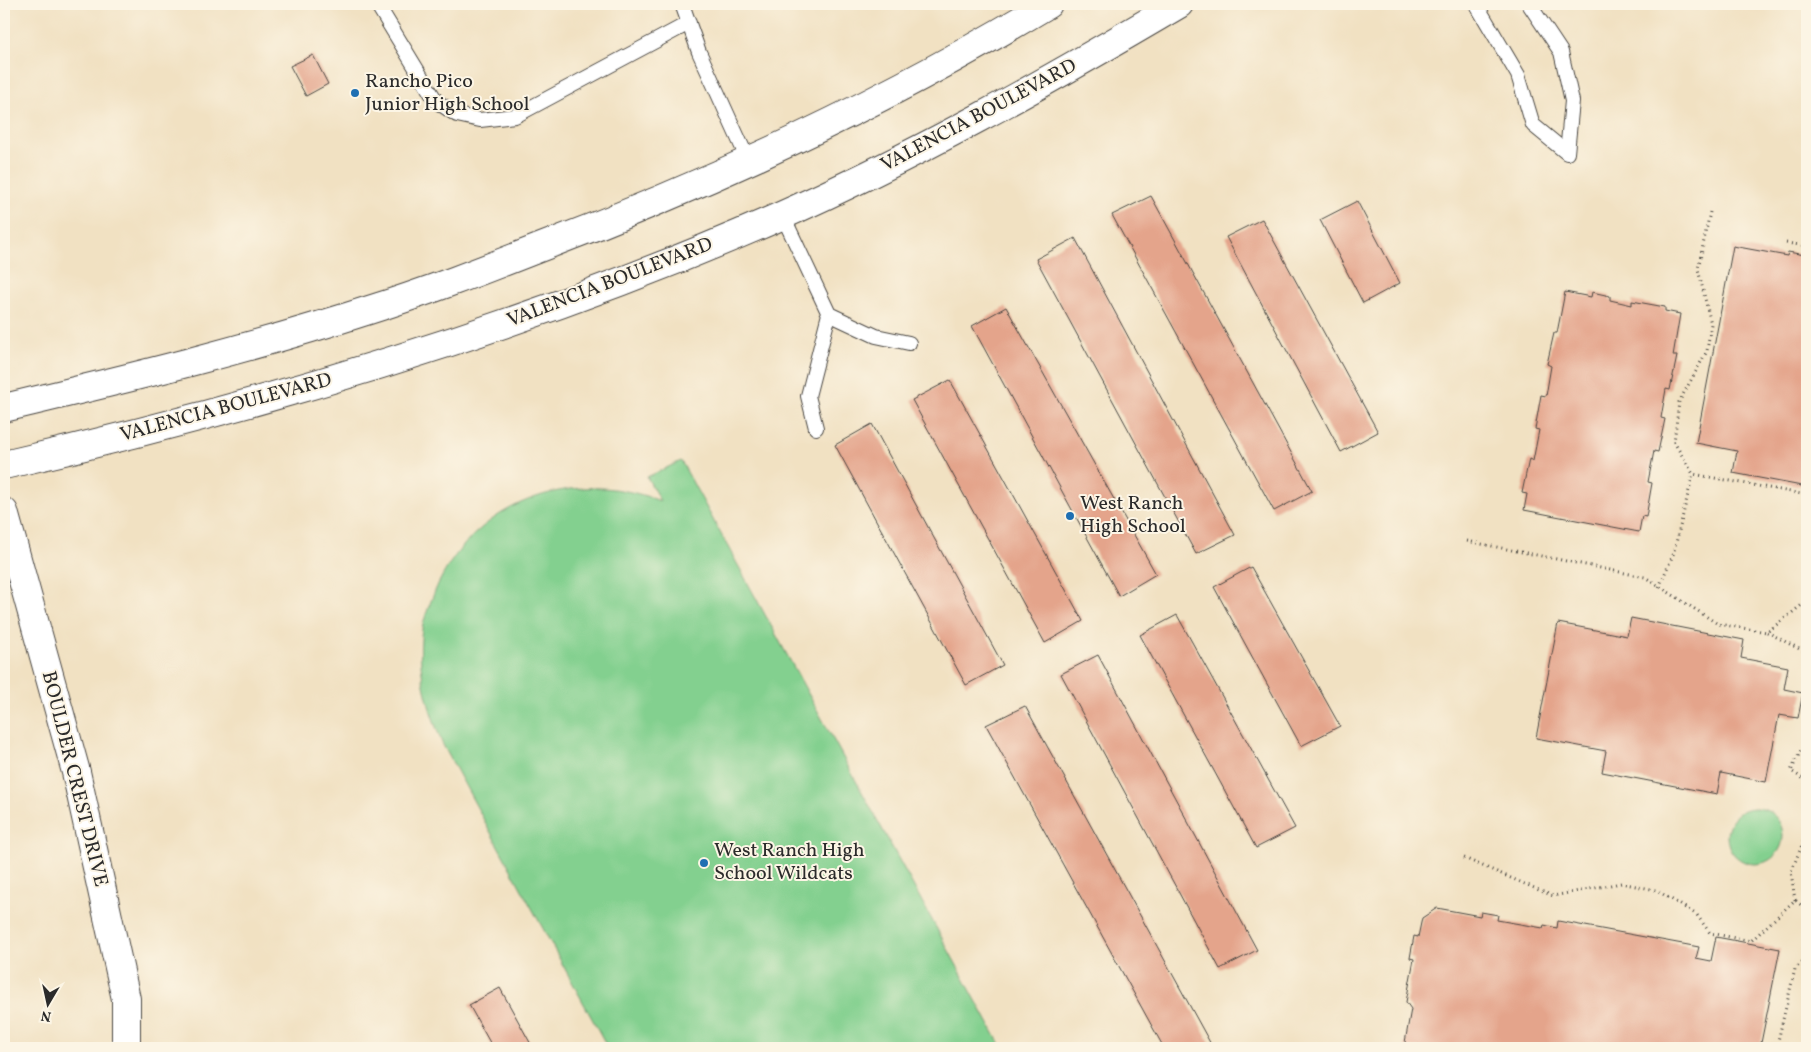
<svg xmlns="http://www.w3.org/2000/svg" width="1811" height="1052" font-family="Vollkorn,serif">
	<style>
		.green { fill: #83d08f; stroke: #577e5d }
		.building { fill: #e4a48b }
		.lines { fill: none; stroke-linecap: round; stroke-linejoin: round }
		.lane-casing { stroke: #494642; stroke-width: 16 }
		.street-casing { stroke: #494642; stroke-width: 30 }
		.path { stroke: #494642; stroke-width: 3; stroke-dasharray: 1 4; stroke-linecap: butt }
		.lane { stroke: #fff; stroke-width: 14 }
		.street { stroke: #fff; stroke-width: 28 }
		.poi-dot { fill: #1f6fb2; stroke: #fcf5e5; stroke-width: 2 }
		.labels { text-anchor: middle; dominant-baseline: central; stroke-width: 4; stroke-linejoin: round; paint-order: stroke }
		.poi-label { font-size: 20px; fill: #2b2b2b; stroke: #fcf5e5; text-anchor: start }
		.street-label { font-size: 20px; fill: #2b2b2b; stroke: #fcf5e5 }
	</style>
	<rect width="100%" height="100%" fill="#fcf5e5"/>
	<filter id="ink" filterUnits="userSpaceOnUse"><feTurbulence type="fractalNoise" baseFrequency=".02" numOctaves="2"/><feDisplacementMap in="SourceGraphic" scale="10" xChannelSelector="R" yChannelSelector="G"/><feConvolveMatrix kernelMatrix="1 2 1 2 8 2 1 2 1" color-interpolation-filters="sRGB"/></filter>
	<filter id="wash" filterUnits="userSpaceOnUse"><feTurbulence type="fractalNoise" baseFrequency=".0096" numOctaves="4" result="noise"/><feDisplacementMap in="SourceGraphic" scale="20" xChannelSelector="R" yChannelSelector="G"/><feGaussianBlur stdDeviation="1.12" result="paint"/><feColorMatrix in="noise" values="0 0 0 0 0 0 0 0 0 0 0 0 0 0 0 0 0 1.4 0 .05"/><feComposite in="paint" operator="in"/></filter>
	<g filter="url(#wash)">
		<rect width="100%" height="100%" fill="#f1e1c2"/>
		<path class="green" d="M681 461 1002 1048H608L442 743C429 709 418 676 421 639 421 625 428 609 433 596 469 504 571 465 660 501L647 477Z
			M1727 836a28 28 0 1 1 56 0a28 28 0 1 1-56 0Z"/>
		<g id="blocks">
			<path class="building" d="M313 55 328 84 306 96 290 66Z
				M1151 196 1312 491 1274 511 1112 215Z
				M1357 201 1400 283 1363 303 1320 220Z
				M1262 219 1378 432 1341 452 1226 237Z
				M1075 238 1235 535 1196 554 1036 259Z
				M1733 246 1787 256 1788 252 1805 255 1804 260H1807V487L1733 473 1737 451 1696 443Z
				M1565 292 1591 297 1592 292 1610 296V300L1632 305V301L1665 307V311L1680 314 1673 356H1677L1670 390 1666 389 1661 418 1665 419 1658 452 1654 451 1648 482 1652 483 1646 517 1642 516 1639 532 1524 510 1527 494 1522 493 1529 459 1533 461 1539 430 1535 429 1541 395 1546 396 1551 366 1547 364 1554 333H1557Z
				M1006 307 1156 574 1119 596 972 326Z
				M950 380 1083 621 1045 643 912 400Z
				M872 424 1003 665 966 685 835 445Z
				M1251 567 1340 726 1301 746 1214 587Z
				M1177 615 1295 828 1256 848 1140 635Z
				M1631 618 1744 640 1741 658 1788 667 1784 689 1803 693 1798 718 1779 715 1766 782 1721 773 1717 794 1602 772 1606 751 1536 738 1558 623 1627 636Z
				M1098 655 1257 950 1220 969 1061 674Z
				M1025 706 1213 1048H1164L986 725Z
				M1437 908 1480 916 1481 912 1498 915 1497 920 1543 928 1544 925 1557 928 1558 921 1699 947 1696 958 1711 961 1716 937 1780 949 1760 1048H1404L1411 1009 1406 1002 1414 959 1410 958 1414 936 1418 937 1422 918Z
				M500 988 533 1048H493L469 1005Z"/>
		</g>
	</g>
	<g filter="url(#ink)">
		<use href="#blocks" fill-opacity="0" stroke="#494642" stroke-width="1"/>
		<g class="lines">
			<g class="lane-casing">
				<path id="lane" d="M377 4 436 101 457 115 480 120 515 116 689 23
					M682 4 699 52 749 162
					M1476 4 1518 75 1533 125 1567 153
					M1529 4 1561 52 1572 101 1567 153
					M782 214 829 314 876 336 909 343
					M816 428 808 396 829 314"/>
			</g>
			<g class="street-casing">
				<path id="street" d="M4 408C126 379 249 349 369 310 427 292 483 270 539 248 716 181 886 102 1048 4
					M4 465C267 405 526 327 774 219 914 157 1047 82 1179 4
					M4 512 76 772 126 999V1048"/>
			</g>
			<path class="path" d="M1710 212 1698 269 1711 324 1707 351 1679 402 1674 442 1693 474 1807 495
				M1786 243 1807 246
				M1467 541 1645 577 1718 624 1767 632 1807 601
				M1659 587 1673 555 1693 474
				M1767 632 1807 653
				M1807 737 1791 771 1807 781
				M1464 858 1553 896 1621 883 1656 890 1697 915 1710 933 1751 941 1795 900 1807 910
				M1795 900 1791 872 1804 840 1807 839
				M1778 1048 1777 1045 1795 969 1807 957"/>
			<use href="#lane" class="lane"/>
			<use href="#street" class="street"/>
		</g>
	</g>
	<g class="poi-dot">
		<circle cx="355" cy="93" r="5"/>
		<circle cx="1070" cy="516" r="5"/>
		<circle cx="704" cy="863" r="5"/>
	</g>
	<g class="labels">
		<g class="poi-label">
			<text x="365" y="82">Rancho Pico<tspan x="365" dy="23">Junior High School</tspan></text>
			<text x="1080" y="504">West Ranch<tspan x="1080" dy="23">High School</tspan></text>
			<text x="714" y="851">West Ranch High<tspan x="714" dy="23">School Wildcats</tspan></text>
		</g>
		<g class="street-label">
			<text transform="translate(979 116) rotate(-28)">VALENCIA BOULEVARD</text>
			<text transform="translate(610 283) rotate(-21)">VALENCIA BOULEVARD</text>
			<text transform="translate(226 408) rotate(-15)">VALENCIA BOULEVARD</text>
			<text transform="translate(74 779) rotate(76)">BOULDER CREST DRIVE</text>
		</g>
	</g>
	<rect width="1811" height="1052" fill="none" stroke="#fcf5e5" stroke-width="20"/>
	<g transform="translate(48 1004) rotate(189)" stroke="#fcf5e5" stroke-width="4" paint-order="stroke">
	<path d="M0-4L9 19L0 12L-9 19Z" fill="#2b2b2b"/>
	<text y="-8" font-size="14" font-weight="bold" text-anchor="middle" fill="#2b2b2b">N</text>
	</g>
</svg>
